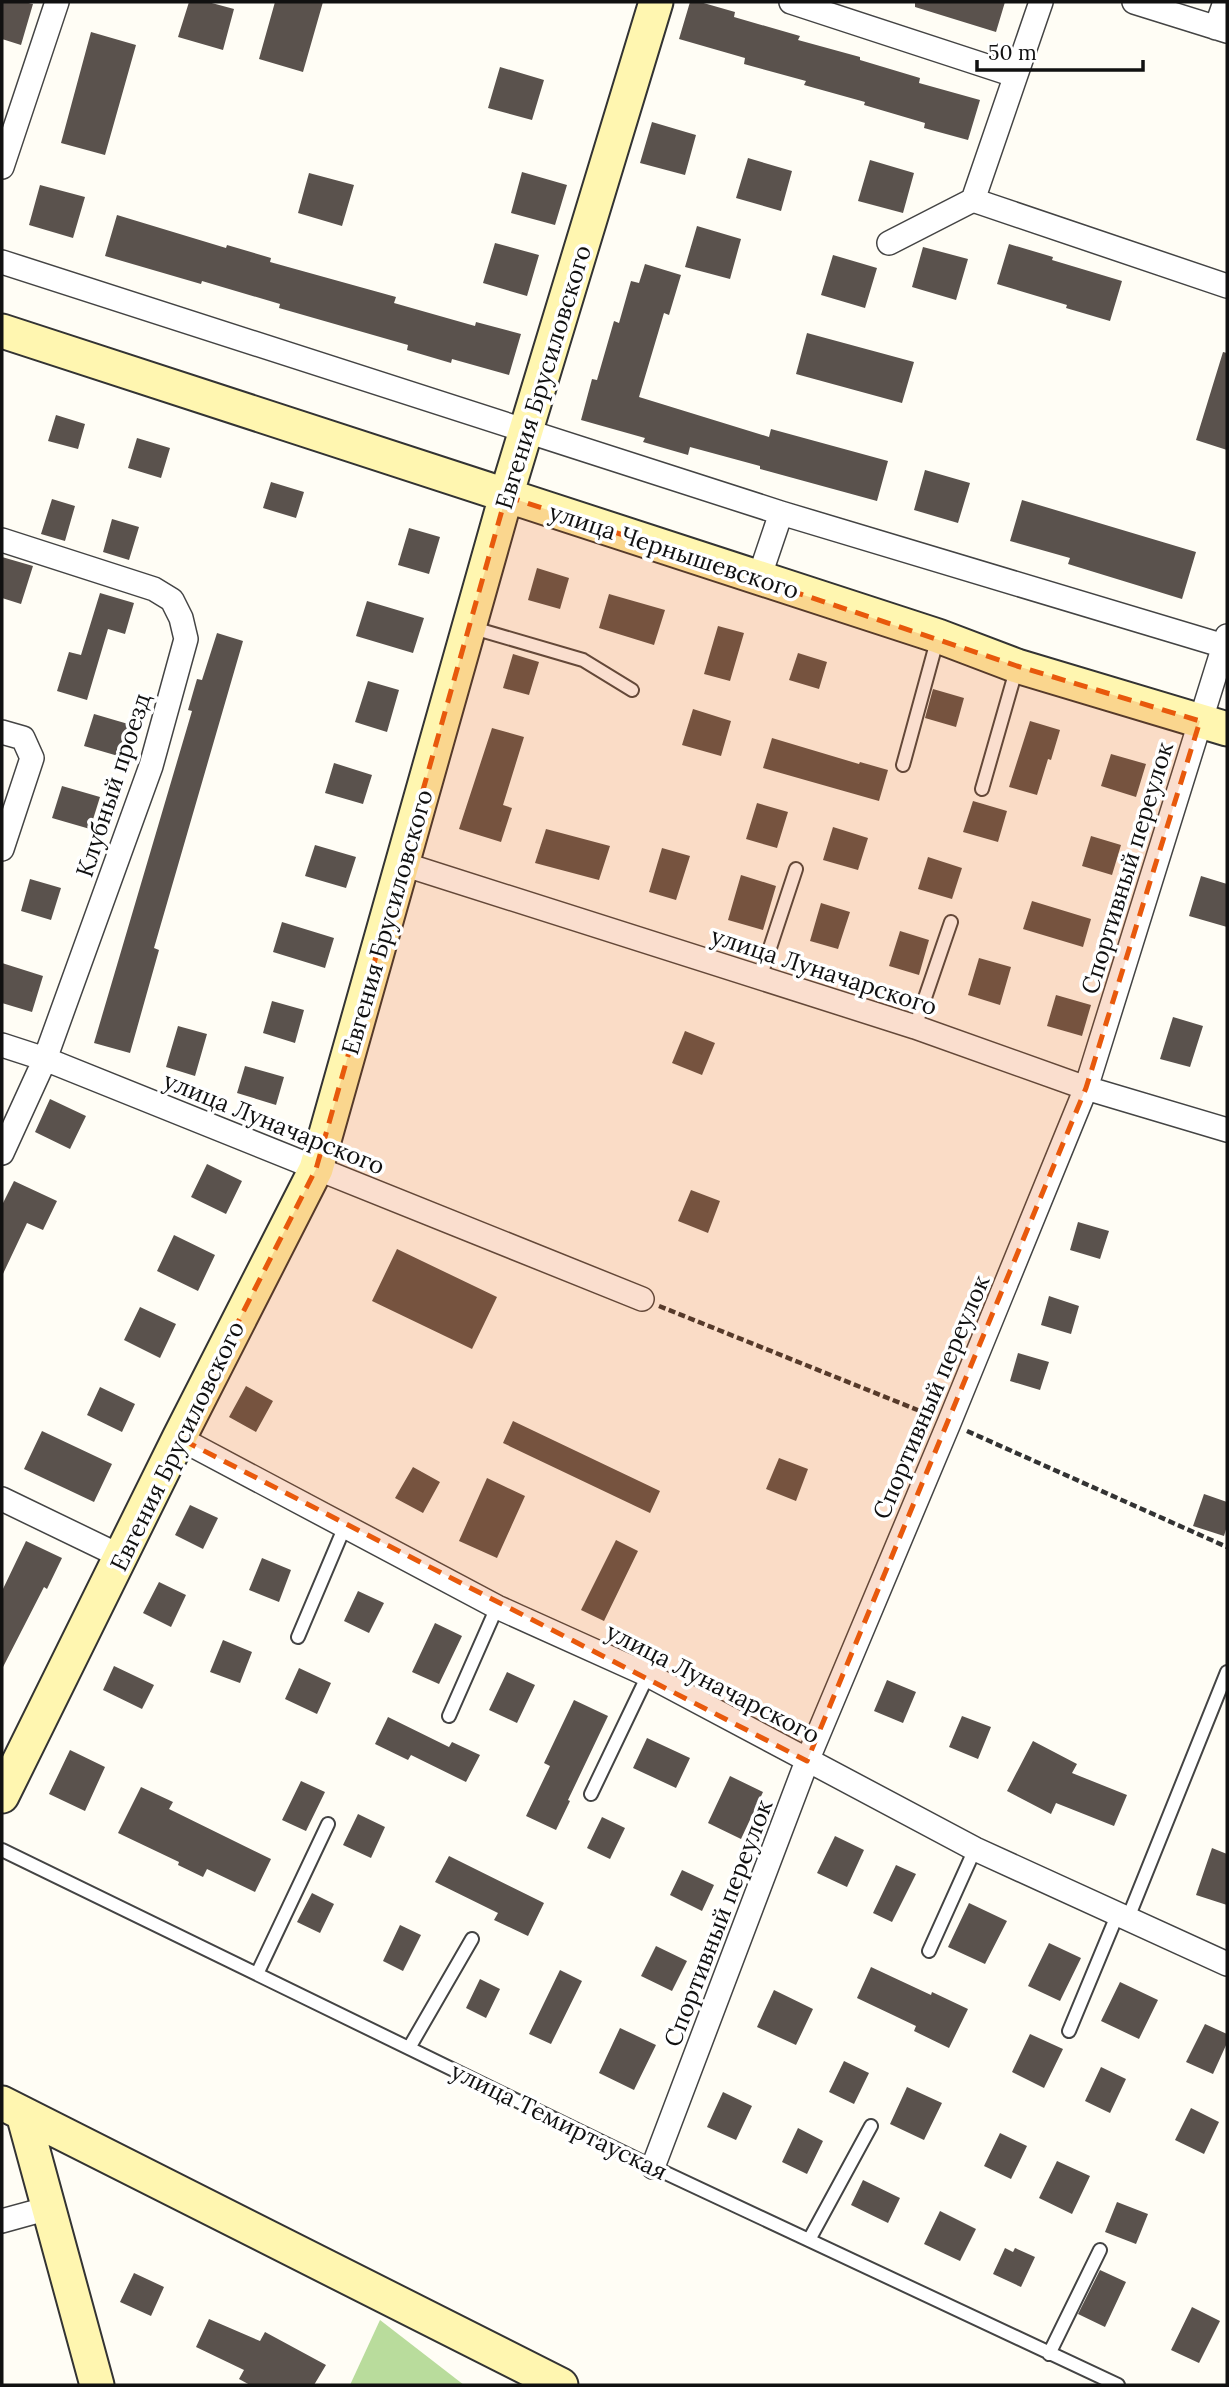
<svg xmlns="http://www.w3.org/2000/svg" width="1229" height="2387" font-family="Lora,serif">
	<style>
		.forest { fill: #b9dc9c }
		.building { fill: #5a524d }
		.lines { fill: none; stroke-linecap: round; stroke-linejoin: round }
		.lane-casing { stroke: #444; stroke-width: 16 }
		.street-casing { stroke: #444; stroke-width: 26 }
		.secondary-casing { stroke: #333; stroke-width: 37 }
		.path { stroke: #333; stroke-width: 4.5; stroke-dasharray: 7 3.5; stroke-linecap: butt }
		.lane { stroke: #fff; stroke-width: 12 }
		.street { stroke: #fff; stroke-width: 23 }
		.secondary { stroke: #fff6b0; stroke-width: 33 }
		.marked { fill: #e8590c; fill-opacity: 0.2; stroke: #e8590c; stroke-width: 5; stroke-dasharray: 14 9; stroke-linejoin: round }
		.labels { text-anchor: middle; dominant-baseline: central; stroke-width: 7; stroke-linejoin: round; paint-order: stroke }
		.street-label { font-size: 24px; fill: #111; stroke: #fff }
	</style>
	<rect width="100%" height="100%" fill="#fffdf5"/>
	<path class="forest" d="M380 2320 464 2385H350Z"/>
	<path class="building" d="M2 2H24L33 4 21 45 2 39Z
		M189 2H208L234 9 223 50 178 37Z
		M275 2H323L303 72 259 59Z
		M690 2H700L735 12 734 17 800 36 798 40 860 57V60L920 78 919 83 980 100 968 140 924 128 925 123 864 105 865 102 804 85 806 81 744 64 745 58 679 39Z
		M915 2H1005L996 32 915 7Z
		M91 32 136 45 105 155 61 143Z
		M500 67 544 80 532 120 488 108Z
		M652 122 696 135 685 175 640 163Z
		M748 158 792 171 781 211 736 198Z
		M870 160 914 173 903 213 858 201Z
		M522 172 567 185 555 225 511 213Z
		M309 173 354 185 342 226 298 213Z
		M40 185 85 197 73 238 29 225Z
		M117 215 226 248 227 245 271 258 270 262 396 297 394 303 475 326 476 322 521 334 509 375 452 359 451 363 407 350 408 345 279 308 280 304 202 281 201 284 105 256Z
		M697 226 741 239 730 279 685 267Z
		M495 243 539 255 527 296 483 283Z
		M1009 244 1053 257 1052 260 1122 281 1110 321 1066 308 1067 305 997 284Z
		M923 247 968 259 956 300 912 287Z
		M833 255 877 268 865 308 821 295Z
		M645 264 681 275 669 315 664 313 639 397 769 437 771 429 888 461 877 501 760 469V466L690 447 688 455 643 442 645 438 581 420 592 379 597 380 614 321 619 323 631 281 639 283Z
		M807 333 914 362 902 403 796 374Z
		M1223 352 1227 353V450L1196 440Z
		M56 415 85 424 78 449 48 441Z
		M137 438 170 448 161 478 128 468Z
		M925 470 970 483 958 523 914 510Z
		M271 482 304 492 296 518 263 508Z
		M52 499 75 506 65 541 41 534Z
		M1022 500 1196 552 1182 599 1068 564 1070 558 1010 541Z
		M112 519 139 527 129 560 103 552Z
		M409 528 440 537 429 574 398 565Z
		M2 557 33 566 21 604 2 598Z
		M537 568 569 578 560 609 528 600Z
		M100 593 134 603 125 634 108 629 87 700 57 691 69 652 81 655Z
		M609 594 665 610 654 645 599 628Z
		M367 601 424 618 413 653 356 636Z
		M718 626 744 633 730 681 704 674Z
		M217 633 243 641 154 948 159 950 130 1053 94 1043 192 711 188 710 197 679 202 680Z
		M798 653 827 662 819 689 789 680Z
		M513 654 539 662 529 695 503 688Z
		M368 681 399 690 387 732 355 722Z
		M933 689 964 698 956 727 925 718Z
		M693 709 731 721 721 756 682 745Z
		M94 714 135 726 125 758 84 746Z
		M1030 721 1060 730 1051 760 1048 759 1037 795 1009 787Z
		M492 728 524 737 503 805 512 808 501 842 459 829Z
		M772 738 859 764 860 762 888 770 879 801 763 768Z
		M1111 754 1146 764 1136 797 1101 786Z
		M334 763 372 775 363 804 325 793Z
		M62 786 100 797 90 829 52 818Z
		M973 801 1007 811 998 842 963 832Z
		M757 803 788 812 777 848 746 839Z
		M833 827 868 838 858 870 823 860Z
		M546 829 610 846 599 880 535 863Z
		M1091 836 1121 845 1112 875 1082 866Z
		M315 845 356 857 346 888 305 876Z
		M662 848 690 856 676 900 649 892Z
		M928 857 962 868 952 899 918 889Z
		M741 875 776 886 763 930 728 920Z
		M1201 876 1227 884V927L1189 916Z
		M30 879 61 888 51 920 21 911Z
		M1032 901 1091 919 1083 947 1023 929Z
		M821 903 850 912 838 949 810 941Z
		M282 922 334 938 325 968 273 952Z
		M900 931 929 940 919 975 889 966Z
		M979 958 1011 967 1000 1005 968 995Z
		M2 963 43 976 32 1012 2 1003Z
		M1056 995 1091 1005 1082 1036 1047 1026Z
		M272 1001 304 1010 295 1043 263 1033Z
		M1173 1017 1203 1026 1190 1067 1160 1059Z
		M178 1026 207 1034 195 1076 166 1067Z
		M685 1031 715 1043 702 1075 672 1063Z
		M245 1066 284 1077 276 1105 237 1093Z
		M50 1099 86 1116 70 1149 35 1132Z
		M207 1164 242 1181 226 1214 191 1197Z
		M14 1181 57 1201 43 1230 27 1223 2 1276V1205Z
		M691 1190 720 1201 708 1233 678 1221Z
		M1078 1222 1109 1231 1100 1259 1070 1250Z
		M174 1235 215 1255 198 1291 157 1271Z
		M397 1249 497 1297 472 1349 372 1301Z
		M1049 1296 1079 1306 1071 1334 1041 1325Z
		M140 1307 176 1324 160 1358 124 1340Z
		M1018 1353 1049 1362 1040 1390 1010 1381Z
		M246 1386 273 1401 256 1432 229 1417Z
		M100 1387 135 1404 122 1432 87 1415Z
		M513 1421 660 1491 650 1513 503 1443Z
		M42 1431 112 1464 94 1502 24 1469Z
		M779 1458 808 1469 796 1501 766 1489Z
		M413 1467 440 1482 423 1513 395 1498Z
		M487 1478 525 1496 497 1558 459 1541Z
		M1204 1494 1227 1502V1526L1224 1536 1193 1526Z
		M190 1505 218 1518 203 1549 175 1535Z
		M616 1540 638 1551 604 1621 581 1610Z
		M26 1541 62 1558 47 1589 44 1587 2 1669V1591Z
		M262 1558 291 1570 279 1602 249 1590Z
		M159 1582 186 1595 171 1627 143 1613Z
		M358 1591 384 1603 369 1633 344 1621Z
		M435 1623 462 1636 439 1684 412 1672Z
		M223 1640 252 1652 240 1683 210 1672Z
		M114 1666 154 1685 142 1709 103 1690Z
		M299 1668 331 1683 317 1714 285 1699Z
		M507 1672 535 1685 517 1723 489 1710Z
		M887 1680 916 1692 903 1723 874 1711Z
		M574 1700 608 1716 568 1800 570 1801 556 1830 526 1816 550 1766 544 1763Z
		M962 1716 991 1727 978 1759 949 1747Z
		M388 1717 449 1747 452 1742 480 1755 466 1782 411 1755 408 1760 375 1744Z
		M647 1738 690 1758 676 1788 633 1768Z
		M1033 1741 1077 1764 1072 1773 1127 1795 1114 1826 1056 1803 1051 1814 1007 1791Z
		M70 1750 105 1767 85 1811 49 1794Z
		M730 1776 763 1792 741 1839 708 1823Z
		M301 1781 325 1792 306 1831 282 1820Z
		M141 1787 173 1802 169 1809 271 1859 255 1892 207 1869 203 1877 178 1865 179 1862 118 1833Z
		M358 1814 385 1827 371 1858 343 1845Z
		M602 1817 625 1828 610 1859 587 1848Z
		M835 1836 864 1850 847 1887 817 1873Z
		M1212 1848 1227 1854V1905L1196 1895Z
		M449 1856 544 1903 528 1936 494 1920 498 1913 435 1882Z
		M896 1865 916 1874 892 1922 873 1913Z
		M682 1870 714 1885 702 1911 670 1895Z
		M312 1893 334 1904 320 1933 297 1922Z
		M969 1903 1007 1921 985 1964 948 1947Z
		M400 1925 421 1935 403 1971 383 1961Z
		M1049 1943 1081 1958 1060 2001 1028 1986Z
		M656 1946 687 1961 672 1991 641 1976Z
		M871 1967 931 1995 932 1992 968 2009 949 2048 914 2031 916 2026 857 1998Z
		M560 1970 582 1981 551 2044 529 2034Z
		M480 1979 500 1989 486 2018 466 2008Z
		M1120 1982 1158 2000 1139 2039 1101 2021Z
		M774 1990 813 2009 796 2045 757 2027Z
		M1205 2024 1227 2034V2043L1213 2074 1186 2062Z
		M620 2028 656 2045 634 2090 599 2073Z
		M1030 2034 1063 2049 1044 2088 1012 2072Z
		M844 2061 869 2073 854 2104 829 2092Z
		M1101 2067 1126 2079 1110 2113 1085 2101Z
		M907 2087 942 2103 924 2140 890 2124Z
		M723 2092 752 2106 736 2140 707 2127Z
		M1191 2108 1219 2122 1204 2154 1175 2140Z
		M798 2128 823 2141 807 2174 782 2162Z
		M1000 2133 1027 2146 1011 2179 984 2166Z
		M1057 2161 1090 2176 1072 2214 1039 2198Z
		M863 2180 900 2198 888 2223 851 2205Z
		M1117 2202 1148 2214 1136 2244 1105 2232Z
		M940 2211 976 2229 960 2261 924 2244Z
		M1005 2248 1013 2252 1015 2248 1035 2257 1021 2287 993 2274Z
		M1100 2270 1126 2282 1105 2327 1078 2314Z
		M134 2273 164 2287 151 2316 120 2302Z
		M1192 2307 1220 2321 1199 2363 1171 2350Z
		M209 2319 260 2341 265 2332 326 2365 314 2385H250L239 2379 244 2370 196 2347Z"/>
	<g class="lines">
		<g class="lane-casing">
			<path id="lane" d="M470 627 583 660 632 690
				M903 765 938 637
				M982 789 1017 667
				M760 978 796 869
				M915 1027 951 922
				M298 1637 345 1526
				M449 1716 497 1607
				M591 1794 648 1675
				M2 1850 653 2167 1118 2385
				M1128 1918 1227 1672
				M929 1951 975 1849
				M257 1974 328 1824
				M1069 2031 1118 1913
				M409 2048 472 1939
				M809 2240 871 2126
				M1049 2354 1100 2250"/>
		</g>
		<g class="street-casing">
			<path id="street" d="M791 2 1014 75
				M1134 2 1227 31
				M1216 28 1225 2
				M2 167 57 2
				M973 200 1227 286
				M889 243 973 200 1041 2
				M2 262 781 513 1224 646
				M2 540 154 589 172 600 181 618 186 639 151 766 45 1059 2 1153
				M759 578 781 513
				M2 732 23 738 32 758 2 849
				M403 864 915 1027 1086 1088 1227 1130
				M2 1045 45 1059 642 1299
				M179 1438 497 1607 648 1675 975 1849 1227 1964
				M2 1499 122 1557
				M653 2167 807 1761 949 1423 1086 1088 1227 636
				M2 2221 49 2208"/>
		</g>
		<g class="secondary-casing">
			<path id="secondary" d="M2 331 938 636 1017 666 1227 729
				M2 1796 179 1438 316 1169 506 496 656 2
				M2 2103 561 2385
				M23 2114 97 2385"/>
		</g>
		<path class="path" d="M659 1306 930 1415
			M967 1431 1227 1547"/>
		<use href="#lane" class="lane"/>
		<use href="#street" class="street"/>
		<use href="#secondary" class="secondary"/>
	</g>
	<path class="marked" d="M506 496 1017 666 1200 721 1086 1088 807 1761 179 1438 316 1169Z"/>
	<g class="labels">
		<g class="street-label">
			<text transform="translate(543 377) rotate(-73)">Евгения Брусиловского</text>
			<text transform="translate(674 551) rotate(18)">улица Чернышевского</text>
			<text transform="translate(113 785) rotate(-72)">Клубный проезд</text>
			<text transform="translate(1127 868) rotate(-73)">Спортивный переулок</text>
			<text transform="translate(387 922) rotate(-74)">Евгения Брусиловского</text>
			<text transform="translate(824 971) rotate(18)">улица Луначарского</text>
			<text transform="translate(274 1123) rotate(22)">улица Луначарского</text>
			<text transform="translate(931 1397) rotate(-67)">Спортивный переулок</text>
			<text transform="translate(177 1446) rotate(-64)">Евгения Брусиловского</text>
			<text transform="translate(713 1683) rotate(27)">улица Луначарского</text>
			<text transform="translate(718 1923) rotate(-69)">Спортивный переулок</text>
			<text transform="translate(559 2121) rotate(26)">улица Темиртауская</text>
		</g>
	</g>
	<rect width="1229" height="2387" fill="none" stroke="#111111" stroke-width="7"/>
	<path d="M977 60v10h166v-10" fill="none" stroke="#111111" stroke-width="3.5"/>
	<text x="988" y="60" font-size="21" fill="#111111" stroke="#ffffff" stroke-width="5" paint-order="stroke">50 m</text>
</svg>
